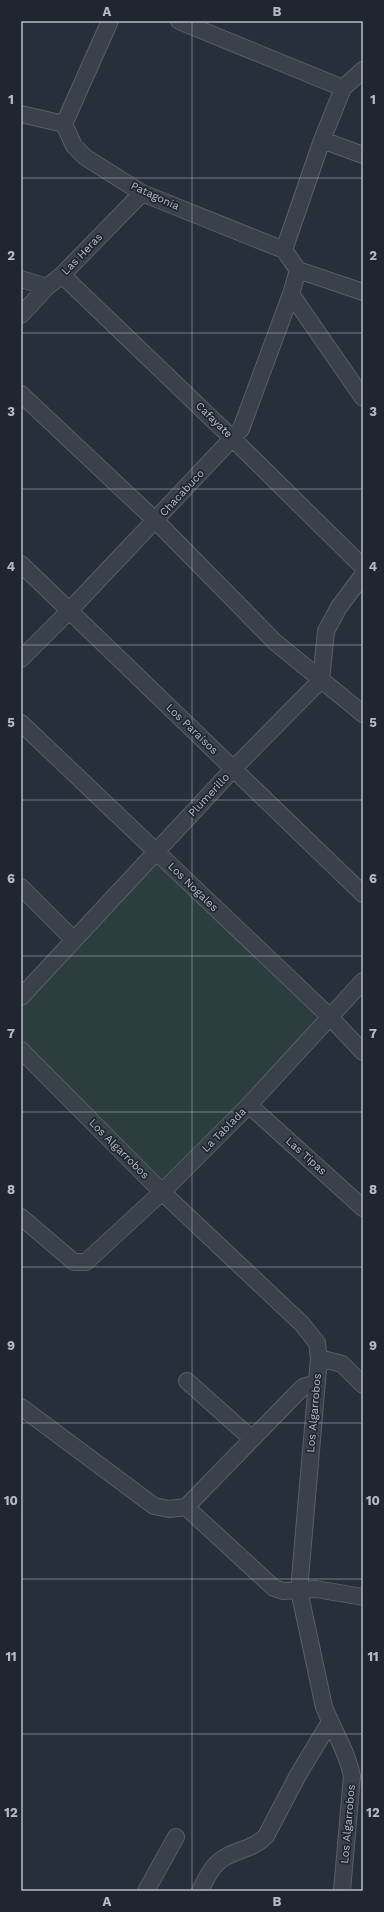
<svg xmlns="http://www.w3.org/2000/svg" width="384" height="1912" font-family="'Work Sans',sans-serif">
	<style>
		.green { fill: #2b3d3d }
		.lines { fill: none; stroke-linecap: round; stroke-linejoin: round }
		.minor-casing { stroke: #585f69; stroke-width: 18 }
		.minor { stroke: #3a414b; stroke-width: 16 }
		.grid { fill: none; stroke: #b6bcc6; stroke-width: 1; stroke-opacity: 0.55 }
		.labels { text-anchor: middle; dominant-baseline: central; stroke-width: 3.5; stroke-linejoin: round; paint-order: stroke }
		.street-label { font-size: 11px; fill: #b6bcc6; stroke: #1f2630 }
		.neatline { fill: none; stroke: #b6bcc6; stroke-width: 1.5 }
		.grid-label { font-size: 13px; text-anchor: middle; font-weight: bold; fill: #b6bcc6 }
	</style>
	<rect width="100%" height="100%" fill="#272f3a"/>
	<path class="green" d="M156 851 329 1016 162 1192 21 1050V997Z"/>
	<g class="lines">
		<g class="minor-casing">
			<path id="minor" d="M179 21 343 88
				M21 114 64 124 74 146 85 157 142 193 284 250
				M64 124 110 21
				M322 140 363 155
				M284 250 322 140 343 88 363 70
				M284 250 298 270 363 292
				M298 270 291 294 363 398
				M62 275 233 439 363 567
				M21 279 47 287
				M21 315 47 287 62 275 142 193
				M21 394 156 521 275 642 363 714
				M21 564 363 894
				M21 659 69 611 241 429 291 294
				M21 723 329 1016 363 1052
				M21 887 74 940
				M21 997 234 768 321 680 326 631 339 607 363 575
				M21 1050 162 1192 302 1324 317 1343 319 1358 299 1590 324 1707C333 1730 347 1751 352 1776L342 1891
				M249 1105 363 1208
				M21 1217 74 1262H86L162 1192 249 1105 363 981
				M319 1358 342 1364 363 1385
				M187 1381 252 1439
				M21 1407 154 1506 169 1509 186 1507 274 1588 283 1591 316 1589 363 1597
				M186 1507 294 1396 303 1387 317 1383
				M146 1891 176 1837
				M200 1891C206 1879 212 1865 224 1858 238 1849 254 1849 266 1836L298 1775 330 1722"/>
		</g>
		<use href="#minor" class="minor"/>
	</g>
	<path class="grid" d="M192 21V1891M21 178H363M21 333H363M21 489H363M21 645H363M21 800H363M21 956H363M21 1112H363M21 1267H363M21 1423H363M21 1579H363M21 1734H363"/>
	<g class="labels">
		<g class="street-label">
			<text transform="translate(155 196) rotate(25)">Patagonia</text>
			<text transform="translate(82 254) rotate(-46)">Las Heras</text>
			<text transform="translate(214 420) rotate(44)">Cafayate</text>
			<text transform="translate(182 493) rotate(-47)">Chacabuco</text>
			<text transform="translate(192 729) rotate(44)">Los Paraísos</text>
			<text transform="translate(209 795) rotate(-47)">Plumerillo</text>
			<text transform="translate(193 887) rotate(44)">Los Nogales</text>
			<text transform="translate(224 1130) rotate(-45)">La Tablada</text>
			<text transform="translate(119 1149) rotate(45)">Los Algarrobos</text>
			<text transform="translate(306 1156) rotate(42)">Las Tipas</text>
			<text transform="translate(314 1413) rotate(-85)">Los Algarrobos</text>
			<text transform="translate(348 1824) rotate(-85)">Los Algarrobos</text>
		</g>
	</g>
	<rect width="384" height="1912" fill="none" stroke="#1f2630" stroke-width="44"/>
	<rect x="22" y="22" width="340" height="1868" class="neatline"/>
	<g class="grid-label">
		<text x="107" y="16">A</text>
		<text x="277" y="16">B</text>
		<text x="11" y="104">1</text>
		<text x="373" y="104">1</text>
		<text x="11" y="260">2</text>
		<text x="373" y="260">2</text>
		<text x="11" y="416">3</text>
		<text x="373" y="416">3</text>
		<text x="11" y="571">4</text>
		<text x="373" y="571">4</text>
		<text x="11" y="727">5</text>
		<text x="373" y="727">5</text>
		<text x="11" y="883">6</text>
		<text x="373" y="883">6</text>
		<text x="11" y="1038">7</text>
		<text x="373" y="1038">7</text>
		<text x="11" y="1194">8</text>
		<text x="373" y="1194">8</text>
		<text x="11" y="1350">9</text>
		<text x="373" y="1350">9</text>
		<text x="11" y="1505">10</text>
		<text x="373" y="1505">10</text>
		<text x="11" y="1661">11</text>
		<text x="373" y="1661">11</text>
		<text x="11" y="1817">12</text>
		<text x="373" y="1817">12</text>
		<text x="107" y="1906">A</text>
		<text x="277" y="1906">B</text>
	</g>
</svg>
